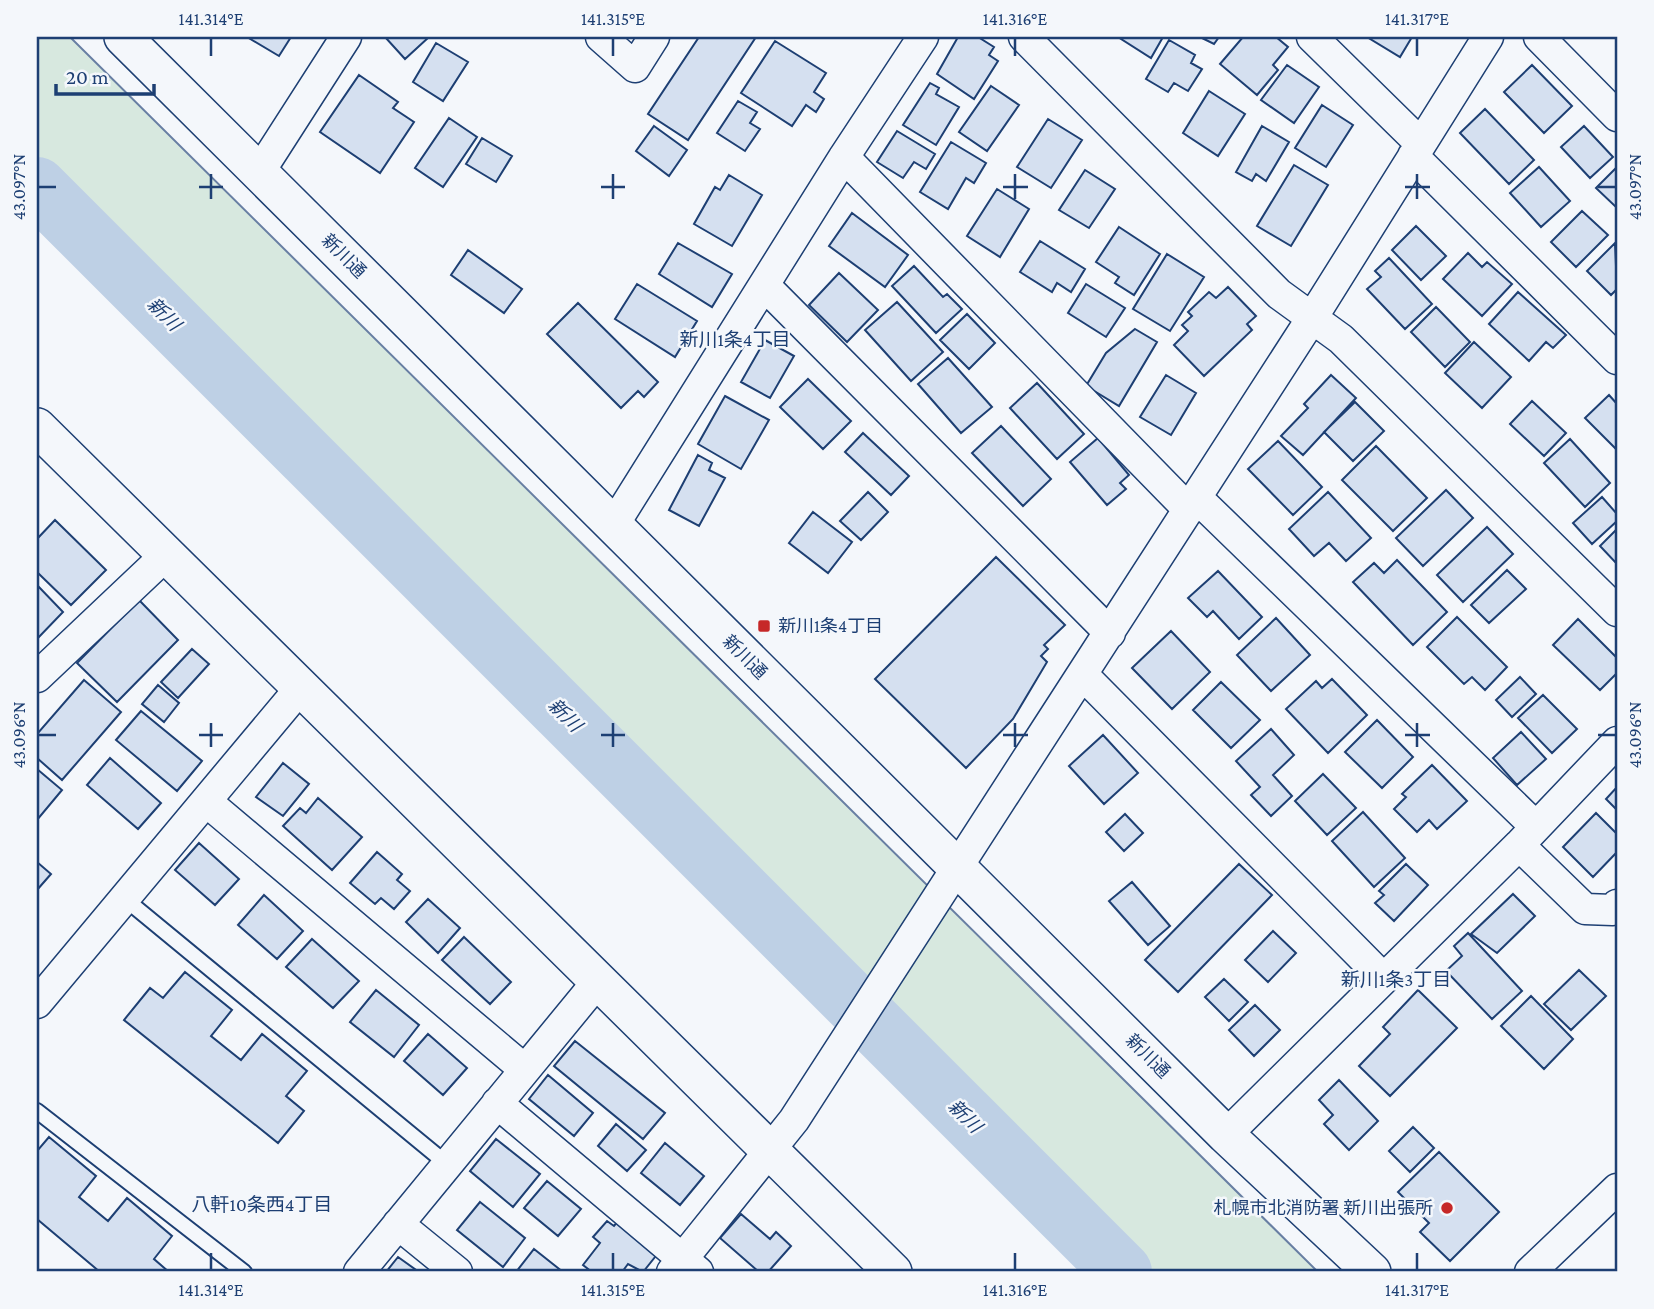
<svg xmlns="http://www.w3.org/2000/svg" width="1654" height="1309" font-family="'Crimson Pro','Noto Sans JP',serif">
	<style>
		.green { fill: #d7e8df; stroke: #687fa3; stroke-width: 2 }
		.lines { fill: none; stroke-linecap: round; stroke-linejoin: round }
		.river { stroke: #bed0e5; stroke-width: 60 }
		.building { fill: #d5e0f0; stroke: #1d3f73; stroke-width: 2 }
		.service-casing { stroke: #1d3f73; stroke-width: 18 }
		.minor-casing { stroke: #1d3f73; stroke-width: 33 }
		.tertiary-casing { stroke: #1d3f73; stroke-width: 40 }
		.service { stroke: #f4f7fb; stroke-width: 14 }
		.minor { stroke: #f4f7fb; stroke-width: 30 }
		.tertiary { stroke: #f4f7fb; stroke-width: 37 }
		.ticks { fill: none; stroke: #1d3f73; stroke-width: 2.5 }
		.poi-dot { fill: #c62828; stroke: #f4f7fb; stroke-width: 2.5 }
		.labels { text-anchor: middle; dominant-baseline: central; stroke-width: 5; stroke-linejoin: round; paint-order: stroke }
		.street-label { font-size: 18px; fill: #1d3f73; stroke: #f4f7fb }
		.poi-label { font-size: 18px; fill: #1d3f73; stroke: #f4f7fb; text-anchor: start }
		.water-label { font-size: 19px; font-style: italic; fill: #1d3f73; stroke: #f4f7fb }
		.neighbourhood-label { font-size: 19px; fill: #1d3f73; stroke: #f4f7fb }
		.neatline { fill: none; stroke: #1d3f73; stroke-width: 2.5 }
		.ticks-label { font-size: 18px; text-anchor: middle; fill: #1d3f73 }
	</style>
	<rect width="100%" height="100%" fill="#f4f7fb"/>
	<path class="green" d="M37 37H70L1318 1272H1147L289 413 37 165Z"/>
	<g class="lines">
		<path class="river" d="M37 187 1122 1272"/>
	</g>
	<path class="building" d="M247 37H291L279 56Z
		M385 37H429L405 59Z
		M699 37H756L688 140 648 114Z
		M958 37H978L994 47 989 55 998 61 974 99 937 74Z
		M1118 37H1163L1151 58Z
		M1200 37H1219L1214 44Z
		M1243 37H1276L1288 47 1273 65 1278 70 1257 95 1220 64Z
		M1367 37H1412L1400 57Z
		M1169 40 1195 55 1191 63 1202 69 1188 91 1174 83 1168 92 1146 79Z
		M775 41 826 73 814 92 824 99 816 112 806 105 792 126 741 93Z
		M436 43 468 62 443 101 413 82Z
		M1287 65 1319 87 1294 123 1261 100Z
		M1532 65 1572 106 1544 133 1504 92Z
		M359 75 398 102 393 108 414 122 380 173 320 132Z
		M930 83 939 88 936 94 959 107 936 145 903 125Z
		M991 86 1019 105 987 151 959 132Z
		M1209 91 1245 114 1218 156 1183 133Z
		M738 101 757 112 750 123 760 129 745 151 717 133Z
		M1322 105 1353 125 1326 167 1295 148Z
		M1485 109 1534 160 1509 184 1460 133Z
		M449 118 477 137 443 187 415 168Z
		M1048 119 1082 140 1051 188 1017 167Z
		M654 126 687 150 669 176 636 151Z
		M1262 126 1289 142 1266 181 1256 174 1252 181 1236 172Z
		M1584 126 1613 157 1590 178 1561 147Z
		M897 131 935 154 926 169 914 162 903 178 877 162Z
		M482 138 512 156 496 182 466 164Z
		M951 142 986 163 974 183 966 178 948 209 920 192Z
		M1294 165 1328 185 1291 246 1257 226Z
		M1539 167 1570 201 1541 227 1510 193Z
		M1617 167V208L1596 188Z
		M1085 170 1115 189 1089 228 1059 210Z
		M729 175 762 195 732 246 694 224 715 187 720 190Z
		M997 189 1029 209 1000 257 967 236Z
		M1582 211 1608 235 1576 267 1551 242Z
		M852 213 908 255 885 287 829 246Z
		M1416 226 1446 256 1421 280 1392 250Z
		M1119 227 1160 254 1134 295 1115 283 1119 277 1096 262Z
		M1040 241 1085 269 1071 292 1057 283 1052 292 1020 272Z
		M678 243 732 274 712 307 659 274Z
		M1615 243 1617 289 1611 295 1587 271Z
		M468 250 522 289 504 313 451 275Z
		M1468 253 1482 267 1487 262 1512 284 1482 316 1443 279Z
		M1167 254 1204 277 1170 331 1133 309Z
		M1389 258 1432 304 1405 329 1367 289 1381 277 1375 271Z
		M914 266 943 297 947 294 962 309 936 333 892 286Z
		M839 273 878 310 847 342 809 305Z
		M637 284 697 321 675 357 615 319Z
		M1086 284 1125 308 1106 337 1068 313Z
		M1228 287 1256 316 1247 324 1252 330 1204 376 1174 345 1188 331 1182 325 1192 316 1188 312 1209 292 1216 298Z
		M1518 292 1566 335 1553 348 1546 342 1529 361 1489 324Z
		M897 302 943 352 911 381 865 330Z
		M578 303 658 382 644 397 638 391 621 408 547 334Z
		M1436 307 1470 342 1445 367 1411 332Z
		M967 314 995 343 969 369 940 340Z
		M1135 329 1157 342 1119 406 1086 386 1106 353Z
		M765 340 794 356 770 398 741 382Z
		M1474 342 1511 377 1482 408 1445 373Z
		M948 358 992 407 961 433 918 384Z
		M1166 375 1196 393 1171 435 1140 417Z
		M1331 375 1356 398 1303 455 1281 436 1308 408 1304 404Z
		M808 379 851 421 823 449 780 407Z
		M1037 383 1084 434 1057 459 1010 408Z
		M1609 395 1617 404V450L1585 418Z
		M725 396 769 420 741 469 698 444Z
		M1532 401 1566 433 1544 456 1510 424Z
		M1355 402 1384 431 1353 461 1324 432Z
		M1001 426 1051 479 1023 506 972 453Z
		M863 433 909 476 891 495 845 452Z
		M1098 438 1129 475 1120 483 1126 489 1107 505 1070 462Z
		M1570 439 1610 483 1585 507 1544 463Z
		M1278 441 1322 487 1293 515 1248 469Z
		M1376 446 1427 498 1393 531 1342 480Z
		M698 455 712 463 709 470 725 478 699 526 669 510Z
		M1446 490 1473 518 1423 566 1396 538Z
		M868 492 888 512 861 540 840 521Z
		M1328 492 1371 538 1346 561 1329 543 1314 556 1289 529Z
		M1602 497 1617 514V521L1592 544 1573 523Z
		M813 512 852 542 828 573 789 543Z
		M55 520 106 570 71 605 37 572V539Z
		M1487 527 1513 554 1463 602 1437 575Z
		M1617 529V564L1600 546Z
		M996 557 1065 625 1044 645 1048 649 1041 656 1047 662 1013 719 966 768 875 679Z
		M1397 560 1447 612 1413 645 1353 582 1374 563 1384 573Z
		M1507 570 1526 589 1489 623 1471 605Z
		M1218 571 1262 617 1239 639 1213 611 1207 617 1188 598Z
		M37 585 63 612 37 639Z
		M139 600 178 640 117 702 77 663Z
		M1457 617 1507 667 1485 690 1472 677 1464 684 1427 647Z
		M1276 618 1310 655 1271 691 1237 655Z
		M1578 619 1617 658V673L1600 690 1553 645Z
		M1171 631 1210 672 1172 709 1132 668Z
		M192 649 209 664 178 698 161 682Z
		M1520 677 1536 694 1512 717 1496 700Z
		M1332 679 1367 715 1328 753 1286 709 1316 681 1322 688Z
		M84 680 121 712 62 780 37 758V734Z
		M1221 682 1260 720 1231 748 1193 710Z
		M158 685 179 703 164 722 142 704Z
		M1543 695 1577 729 1552 753 1518 718Z
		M141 711 202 761 177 791 116 740Z
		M1377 720 1413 757 1382 788 1345 752Z
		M1271 729 1294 755 1273 775 1292 796 1271 816 1251 795 1260 787 1236 761Z
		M1521 732 1546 759 1517 785 1493 758Z
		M1103 735 1138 773 1104 804 1069 766Z
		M110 758 161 803 138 829 87 785Z
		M283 763 309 784 283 816 256 797Z
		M1432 765 1467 801 1437 829 1429 820 1417 832 1394 809 1406 797 1402 794Z
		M37 769 62 790 37 820Z
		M1323 774 1356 808 1327 835 1295 801Z
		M1617 787V810L1606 799Z
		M318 798 362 837 332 870 283 826 300 808 306 813Z
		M1363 812 1405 858 1374 887 1332 841Z
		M1596 813 1617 834V852L1593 877 1563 847Z
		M1125 814 1143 833 1124 851 1106 832Z
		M199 843 239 879 215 905 175 870Z
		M377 852 402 874 397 880 410 891 394 909 381 898 375 904 350 883Z
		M37 862 51 874 37 890Z
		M1239 864 1272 895 1178 992 1145 960Z
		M1406 864 1428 885 1394 921 1375 903 1384 895 1379 891Z
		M1132 882 1170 926 1148 945 1109 901Z
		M1513 894 1535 916 1497 953 1471 934Z
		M264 895 303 931 277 959 238 925Z
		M428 899 460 928 438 953 406 922Z
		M1273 931 1296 953 1268 982 1245 960Z
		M1468 933 1522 991 1492 1019 1446 971 1462 956 1454 946Z
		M464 937 511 982 490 1004 442 960Z
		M312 939 359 981 333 1008 286 967Z
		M1579 970 1606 996 1571 1030 1544 1004Z
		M185 972 232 1010 211 1036 241 1060 262 1034 307 1071 286 1096 304 1111 278 1143 124 1020 150 988 163 998Z
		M1224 979 1248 1002 1229 1021 1205 997Z
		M376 990 419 1025 394 1057 350 1022Z
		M1418 990 1457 1028 1390 1096 1359 1066 1390 1034 1383 1027Z
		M1531 996 1573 1039 1544 1069 1501 1026Z
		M1255 1005 1280 1030 1254 1056 1229 1030Z
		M428 1034 467 1068 443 1095 404 1061Z
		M575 1041 665 1113 643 1139 554 1066Z
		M548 1075 593 1113 574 1136 529 1099Z
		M1339 1080 1378 1121 1349 1150 1324 1124 1333 1115 1319 1100Z
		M616 1124 646 1150 627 1171 598 1146Z
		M1413 1127 1434 1148 1410 1172 1389 1151Z
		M49 1137 96 1176 79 1197 108 1221 127 1198 172 1236 154 1259 169 1272H100L37 1219V1151Z
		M496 1139 540 1174 513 1207 470 1171Z
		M665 1143 704 1176 680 1205 641 1173Z
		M1439 1152 1499 1212 1450 1261 1420 1232 1429 1223 1398 1192Z
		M547 1181 581 1209 558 1236 524 1208Z
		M480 1202 525 1238 503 1267 457 1230Z
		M741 1214 770 1239 776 1232 791 1246 768 1272H759L720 1238Z
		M619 1220 659 1252 643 1272 628 1264 622 1272H592L583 1265 600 1243 593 1237 607 1221 614 1226Z
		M534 1249 563 1272H516Z
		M398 1257 419 1272H386Z"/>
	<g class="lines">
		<g class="service-casing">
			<path id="service" d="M124 898 447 1164
				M37 1111 244 1272"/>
		</g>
		<g class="minor-casing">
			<path id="minor" d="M601 37 635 67 654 37
				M1024 37 1279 294 1341 339 1617 611
				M1312 37 1421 144
				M1539 37 1617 116
				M1413 156 1617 359
				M844 157 1189 510
				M260 171 346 37
				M764 285 1110 633
				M1197 498 1535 826
				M613 526 844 157 923 37
				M1083 675 1382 977
				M37 677 166 555
				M207 802 524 1069
				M1519 845 1585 909 1613 910 1617 905
				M37 1003 302 686
				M497 1103 698 1272
				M1226 1135 1519 845 1617 742
				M398 1224 457 1272
				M359 1272 598 981
				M672 1272 794 1120 1312 318 1488 37
				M1530 1272 1617 1189"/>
		</g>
		<g class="tertiary-casing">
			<path id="tertiary" d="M123 37 1226 1135 1372 1272
				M37 427 893 1272"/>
		</g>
		<use href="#service" class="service"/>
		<use href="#minor" class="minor"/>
		<use href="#tertiary" class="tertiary"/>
	</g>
	<path class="ticks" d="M211 38V56M613 38V56M1015 38V56M1417 38V56M211 174V199M613 174V199M1015 174V199M1417 174V199M38 187H56M199 187H223M601 187H625M1003 187H1028M1405 187H1430M1598 187H1616M211 723V747M613 723V747M1015 723V747M1417 723V747M38 735H56M199 735H223M601 735H625M1003 735H1028M1405 735H1430M1598 735H1616M211 1253V1270M613 1253V1270M1015 1253V1270M1417 1253V1270"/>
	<g class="poi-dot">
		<rect x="757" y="619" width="14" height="14" rx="3.5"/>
		<circle cx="1447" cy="1208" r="7"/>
	</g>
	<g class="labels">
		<g class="street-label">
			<text transform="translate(344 256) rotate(45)">新川通</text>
			<text transform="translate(745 657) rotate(45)">新川通</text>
			<text transform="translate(1148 1056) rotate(45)">新川通</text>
		</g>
		<g class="poi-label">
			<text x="778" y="626">新川1条4丁目</text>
			<text x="1433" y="1208" text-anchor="end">札幌市北消防署 新川出張所</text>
		</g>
		<g class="water-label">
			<text transform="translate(164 314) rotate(45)">新川</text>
			<text transform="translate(565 715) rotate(45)">新川</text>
			<text transform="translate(965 1116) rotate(45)">新川</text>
		</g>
		<g class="neighbourhood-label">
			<text x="735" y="339">新川1条4丁目</text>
			<text x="1396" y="979">新川1条3丁目</text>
			<text x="262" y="1204">八軒10条西4丁目</text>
		</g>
	</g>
	<rect width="1654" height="1309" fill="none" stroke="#f4f7fb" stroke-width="77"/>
	<path d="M56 84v10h98v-10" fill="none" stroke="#1d3f73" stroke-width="3.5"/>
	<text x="66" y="84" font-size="21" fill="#1d3f73" stroke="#f4f7fb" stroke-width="5" paint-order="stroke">20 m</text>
	<rect x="38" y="38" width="1578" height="1232" class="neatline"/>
	<g class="ticks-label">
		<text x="211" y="25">141.314°E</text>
		<text x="613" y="25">141.315°E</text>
		<text x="1015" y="25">141.316°E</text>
		<text x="1417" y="25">141.317°E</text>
		<text transform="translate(19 187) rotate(-90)" y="6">43.097°N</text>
		<text transform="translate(1635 187) rotate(-90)" y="6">43.097°N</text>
		<text transform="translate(19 735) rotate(-90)" y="6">43.096°N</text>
		<text transform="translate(1635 735) rotate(-90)" y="6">43.096°N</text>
		<text x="211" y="1296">141.314°E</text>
		<text x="613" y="1296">141.315°E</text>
		<text x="1015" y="1296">141.316°E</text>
		<text x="1417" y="1296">141.317°E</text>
	</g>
</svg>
